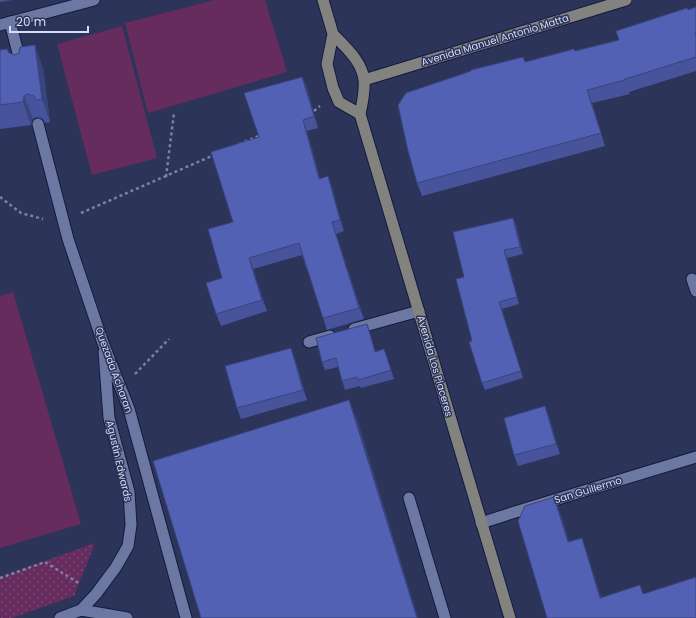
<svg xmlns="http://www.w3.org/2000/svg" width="696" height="618" font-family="Poppins,sans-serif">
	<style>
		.grass { fill: url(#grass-dots) }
		.garden { fill: #662c5d }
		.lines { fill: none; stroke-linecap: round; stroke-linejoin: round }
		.service-casing { stroke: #151a3e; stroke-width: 13 }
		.minor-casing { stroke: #151a3e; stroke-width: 13 }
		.secondary-casing { stroke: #151a3e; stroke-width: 13 }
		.path { stroke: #7a82a2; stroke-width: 2.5; stroke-dasharray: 3 3; stroke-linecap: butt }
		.service { stroke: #6c77a2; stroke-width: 11 }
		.minor { stroke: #6c77a2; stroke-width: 11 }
		.secondary { stroke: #82827f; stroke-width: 11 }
		.wall { fill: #47539a }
		.shaded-wall { fill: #39447d }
		.building { fill: #5261b3; stroke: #39447d }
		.labels { text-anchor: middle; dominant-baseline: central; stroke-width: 3; stroke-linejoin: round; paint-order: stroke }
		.street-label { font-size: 10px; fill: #d7def6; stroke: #2c345a }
	</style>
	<defs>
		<pattern id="grass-dots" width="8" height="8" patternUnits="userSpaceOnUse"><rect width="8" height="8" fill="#662c5d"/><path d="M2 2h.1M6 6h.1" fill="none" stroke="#7b4a75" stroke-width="1.8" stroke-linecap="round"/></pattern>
	</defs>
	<rect width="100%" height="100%" fill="#2c345a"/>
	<path class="grass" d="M95 543 74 596 12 618H0V577Z"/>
	<path class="garden" d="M215 0H265L287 72 148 113 125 23Z
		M122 26 157 158 92 175 57 44Z
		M13 292 81 524 0 548V296Z"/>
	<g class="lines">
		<g class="service-casing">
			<path id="service" d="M10 22 22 68
				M38 124 68 239 103 343 129 409 186 618
				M692 279 696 291
				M354 329 419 311
				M309 342 330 336
				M409 498 445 618
				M81 610 96 594 116 567 128 546 131 525 129 492 109 418 104 352
				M60 618 81 610 127 618"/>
		</g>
		<g class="minor-casing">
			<path id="minor" d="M0 25 94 0
				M481 523 515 512 696 457"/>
		</g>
		<g class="secondary-casing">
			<path id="secondary" d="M323 0 333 34 327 64 333 88 339 102 360 114
				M333 34C345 47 362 61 364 80 365 89 362 105 360 114L510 618
				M364 80 626 0"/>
		</g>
		<path class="path" d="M314 111 320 106
			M239 144 259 136
			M166 177 174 113
			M0 197 21 213 43 219
			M81 213 214 155
			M135 374 169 339
			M0 578 45 562 80 584"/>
		<use href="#service" class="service"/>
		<use href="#minor" class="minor"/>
		<use href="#secondary" class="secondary"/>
	</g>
	<path class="wall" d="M0 0H12L0 2Z
		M696 7V71L629 92 630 94 592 103 605 146 422 196 417 183 525 62 575 51 619 40 688 10Z
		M0 50 15 55 43 68 50 122 45 123 43 119 37 117 33 119 31 125 0 129Z
		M302 77 307 88 318 128 307 131 320 179 328 176 332 188 344 231 336 234 364 319 327 330 302 255 253 269 267 311 221 326 216 314 233 222 259 137Z
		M516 225 523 254 507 258 519 304 502 309 523 378 485 390 482 383 472 341 464 277Z
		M367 324 375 351 384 349 394 379 361 388 360 386 345 390 338 367 325 370 322 362Z
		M295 359 307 400 241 419 237 408Z
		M545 406 549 417 560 454 518 466 514 455Z"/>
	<path class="shaded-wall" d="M35 45 43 68 50 122 42 99Z
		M302 77 307 88 318 128 314 116Z
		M587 90 592 103 605 146 601 133Z
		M24 96 33 119 31 125 23 102Z
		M303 120 307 131 323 190 319 179Z
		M328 176 332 188 344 231 340 220Z
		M513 218 516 225 523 254 520 247Z
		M332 222 336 234 364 319 359 308Z
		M504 250 507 258 519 304 517 297Z
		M249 258 253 269 267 311 262 300Z
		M367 324 370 332 378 360 375 352Z
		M291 348 295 359 307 400 303 390Z
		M349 400 358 422 418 618H417Z
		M545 406 549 417 560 454 556 444Z
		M554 497 562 518 576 563 568 542Z
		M582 538 589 559 608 618 600 598Z"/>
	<path class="building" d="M696 7V33H695L696 35V57L625 79V80L587 90 601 133 417 183 408 151 398 105 406 93 471 71V70L523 57 525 62 574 49 575 51 619 40 616 31 687 8 688 10Z
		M35 45 42 99 37 100 34 96 28 94 24 96 23 102 0 105V50L7 49 9 53 15 55 19 53 20 47Z
		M302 77 314 116 303 120 319 179 328 176 340 220 332 222 359 308 323 318 299 243 249 258 262 300 216 314 206 283 222 278 208 229 233 222 211 152 259 137 244 93Z
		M513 218 520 247 504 250 517 297 499 302 521 371 482 383 469 342 472 341 456 279 464 277 453 232Z
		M367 324 375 352 384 349 391 370 358 380 357 377 342 381 336 358 322 362 316 338Z
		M291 348 303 390 237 408 225 366Z
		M349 400 417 618H201L153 461Z
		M545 406 556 444 514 455 504 418Z
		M554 497 568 542 582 538 600 598 640 585 643 594 696 577V618H547L518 521 525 506Z"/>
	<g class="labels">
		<g class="street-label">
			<text transform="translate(495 40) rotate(-17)">Avenida Manuel Antonio Matta</text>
			<text transform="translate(435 366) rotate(74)">Avenida Los Placeres</text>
			<text transform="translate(114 370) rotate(70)">Quezada Acharan</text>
			<text transform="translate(119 461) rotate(77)">Agustín Edwards</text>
			<text transform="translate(588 490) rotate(-17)">San Guillermo</text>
		</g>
	</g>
	<path d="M10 26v6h78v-6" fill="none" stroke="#d7def6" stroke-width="2"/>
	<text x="16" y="26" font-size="12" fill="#d7def6" stroke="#2c345a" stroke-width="3" paint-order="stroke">20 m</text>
</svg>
